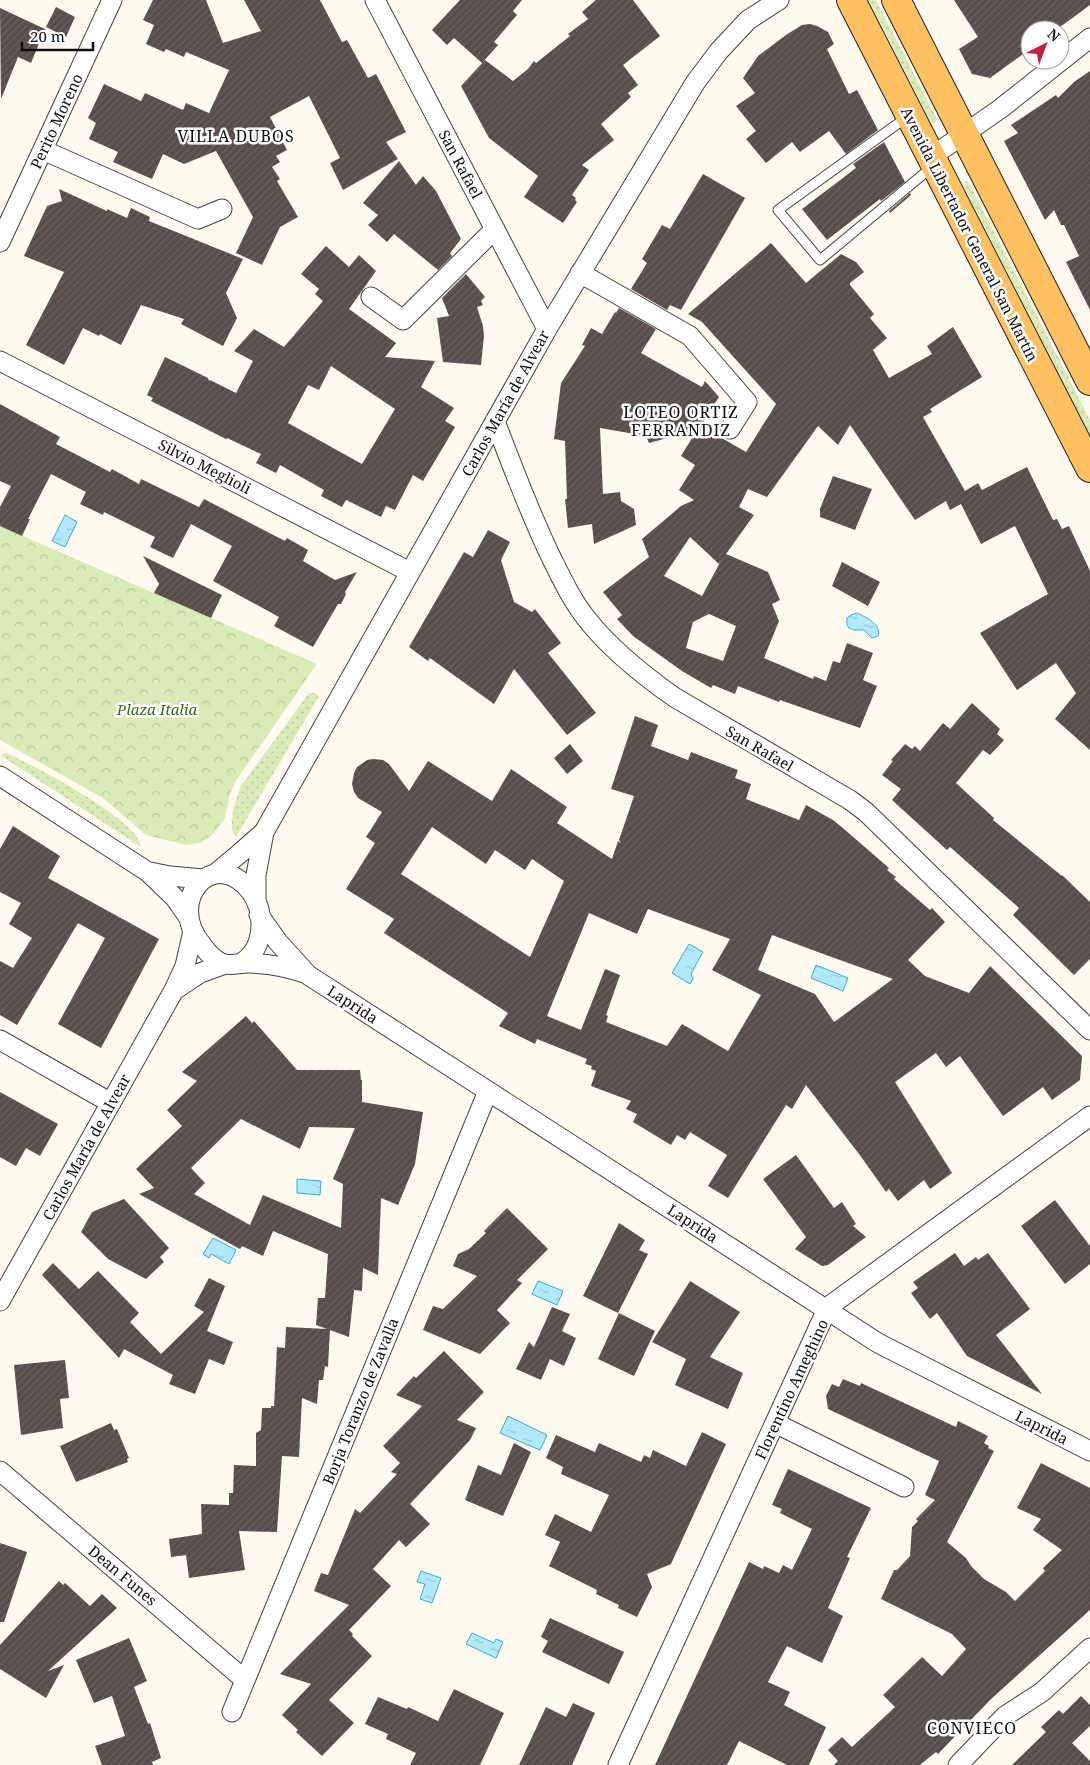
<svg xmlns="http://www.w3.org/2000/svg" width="1090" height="1765" font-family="'Noto Serif',serif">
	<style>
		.grass { fill: url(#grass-dots) }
		.park { fill: url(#park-crowns) }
		.water { fill: url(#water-ripples); stroke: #35acd3 }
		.building { fill: url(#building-hatch); fill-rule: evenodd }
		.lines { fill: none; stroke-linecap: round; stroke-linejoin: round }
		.service-casing { stroke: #414141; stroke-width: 11 }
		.minor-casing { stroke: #414141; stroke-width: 21 }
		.primary-casing { stroke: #1f1f1f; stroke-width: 30 }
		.service { stroke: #fff; stroke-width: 9 }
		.minor { stroke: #fff; stroke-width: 19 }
		.primary { stroke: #fec060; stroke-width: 28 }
		.labels { text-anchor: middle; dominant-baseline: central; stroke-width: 5; stroke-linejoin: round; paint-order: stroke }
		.street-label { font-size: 15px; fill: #0e0e0e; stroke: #fff }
		.park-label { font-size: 15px; font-style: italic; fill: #37691b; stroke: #fff }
		.neighbourhood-label { font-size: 16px; letter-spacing: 1px; fill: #0e0e0e; stroke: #fff }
	</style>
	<defs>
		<pattern id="grass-dots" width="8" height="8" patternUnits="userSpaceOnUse" patternTransform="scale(1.25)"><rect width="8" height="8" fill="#daebb7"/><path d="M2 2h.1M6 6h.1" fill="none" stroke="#bac89c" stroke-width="1.8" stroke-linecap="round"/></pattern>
		<pattern id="park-crowns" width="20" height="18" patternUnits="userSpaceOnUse" patternTransform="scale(1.25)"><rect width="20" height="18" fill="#daebb7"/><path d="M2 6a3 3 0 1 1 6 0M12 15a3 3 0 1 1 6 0" fill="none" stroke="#bac89c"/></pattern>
		<pattern id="water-ripples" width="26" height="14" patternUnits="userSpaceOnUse" patternTransform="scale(1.25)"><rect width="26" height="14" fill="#b2e9f9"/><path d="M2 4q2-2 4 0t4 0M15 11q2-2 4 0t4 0" fill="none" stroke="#98c7d4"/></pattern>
		<pattern id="building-hatch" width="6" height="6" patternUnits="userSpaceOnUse" patternTransform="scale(1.25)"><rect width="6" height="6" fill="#574d4a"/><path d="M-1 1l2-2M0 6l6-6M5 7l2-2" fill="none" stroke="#6a6260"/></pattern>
	</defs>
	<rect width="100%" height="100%" fill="#fffaf0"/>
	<path class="grass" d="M869 0H876L937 119 935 123 931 122Z
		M966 180 968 181 1090 420V435L963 184Z
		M309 693H315L319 696 236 837C226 827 236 799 241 786Z
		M6 753C30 763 141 821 141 847L0 755Z"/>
	<path class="park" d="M0 526 317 664 237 779 230 794 225 818 218 828 211 836 200 843 186 845 146 835 103 798 0 740Z"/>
	<path class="water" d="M65 515 77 522 65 547 52 541Z
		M857 613C866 617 882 625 878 636L872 638 864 630C855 630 845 632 847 618L851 615Z
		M689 944 703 952 691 974 693 979 690 984 672 973Z
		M816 965 848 978 843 991 811 978Z
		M297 1179 321 1181 320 1195 297 1193Z
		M213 1238 236 1250 229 1264 211 1254 209 1258 203 1254Z
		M538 1281 563 1291 557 1305 532 1294Z
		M508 1416 547 1435 540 1450 500 1433Z
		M421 1571 441 1578 432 1603 420 1599 425 1584 417 1582Z
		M472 1633 494 1643 496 1639 503 1642 496 1658 466 1644Z"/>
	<path class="building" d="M153 0H206L223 43 261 31 244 0H320L342 42 347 40 368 78 376 74 406 132 386 142 398 159 343 190 330 163 340 158 309 96 270 117 287 150 276 156 280 162 272 167 280 179 277 181 298 217 280 227 262 265 236 253 253 217 216 151 184 164 163 154 152 179 113 162 118 152 89 139 96 123 88 118 104 84 141 101 145 93 183 110 186 103 209 113 229 70 186 52 184 57 166 49 164 52 146 44 154 25 143 20Z
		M460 0H522L513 11 517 15 494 42 498 45 482 63 454 38 447 45 432 30Z
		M596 0H633L660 36 623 65 638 85 628 93 631 97 601 124 614 140 582 165 589 170 572 195 576 198 575 200 577 202 563 223 524 197 538 176 489 138 461 86 485 60 513 81 528 69 534 61 536 63 570 36 568 34 588 19 582 12Z
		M954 0H1090V5L1056 30H1030V49L990 78 972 74 959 49 978 37Z
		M56 7 75 17 66 37 46 27Z
		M0 8 45 29 31 63 18 57 1 99Z
		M810 24 817 26 828 32 834 44 827 49 849 94 857 90 878 130 846 154 829 131 800 152 792 142 766 163 746 139 756 131 736 106 755 93 743 78 758 56 786 35 802 25Z
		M1090 71V310L1066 262 1079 256 1064 225H1061L1054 210 1045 220 1004 141 1018 133 1011 125 1056 95 1058 98 1074 82Z
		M884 142 905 182 881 201 880 199 827 240 802 209 856 168 853 164Z
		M399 161 416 185 423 176 436 191 461 239 450 253 452 256 438 270 394 234 387 242 368 225 378 215 363 203Z
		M703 174 745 198 681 310 670 305 667 310 631 289 647 263 642 259 662 225 670 229Z
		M59 189 107 211V209L127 218 131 208 150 217 149 221 243 259 226 293 237 318 223 346 181 324 184 319 141 305 121 345 100 334 99 336 83 328 64 365 26 345 64 272 24 256 47 206 62 201Z
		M910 193 911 195 890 213 889 211Z
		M771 243 806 283 841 254 856 262 864 272 850 283V285L874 314 870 318 887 338 873 350 889 378 932 354 927 346 953 327 982 377 930 409 932 412 923 417 965 491 978 483 982 490 1027 467 1053 520 1057 519 1062 529 1069 526 1090 571V750L1055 719 1076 693 1056 663 1017 690 980 633 1048 594 1015 526 981 544 961 504 950 510 946 501 915 520 850 425 838 445 818 426 767 497 748 489 739 507 754 515 726 554 768 572 780 600 772 604 779 621 764 658 813 679 814 676 826 681 833 661 840 663 847 643 873 653 863 680 877 686 860 728 780 700 779 702 738 686 735 694 713 685 711 688 682 671 633 636 617 619 622 615 603 592 649 557 642 539 681 506 694 500 679 490 695 465 681 456 697 430 649 443 646 436 600 428 603 494 620 492 621 501 634 509 636 525 594 544 592 524 568 528 565 499H567L565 441 554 439 561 383 585 346 582 345 591 328 602 334 615 312 616 313 619 308 656 329 641 353 702 387 705 381 719 397 701 426 746 452 776 404 702 322 688 314ZM690 537 719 564 722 559 702 596 664 576ZM709 614 736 626 723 661 686 648 693 622Z
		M326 246 349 267 359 255 376 271 349 309 396 343 385 357 435 361 421 387 454 408 445 421 455 427 423 481 413 475 395 510 386 506 381 517 346 500 342 507 321 496 324 490 280 465 276 473 256 463 261 454 227 438 226 439 151 401 153 398 147 395 165 357 208 378 209 381 210 380 236 393 253 361 234 351 254 329 284 347 323 301 315 294 319 289 301 274ZM331 366 395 409 362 464 288 423 308 385 319 390Z
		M466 274 485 297 481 301 483 305 477 307 483 326 484 336 481 365 443 362 437 318 449 316 442 298Z
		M0 404 60 437 56 444 110 472 112 469 139 484 141 479 199 507 204 499 285 541 287 538 308 550 303 561 335 580 357 572 345 592 346 594 341 604H338L313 647 274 626 279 617 213 581 232 546 191 524 173 558 150 547 155 537 104 512 103 515 80 504 86 492 51 474 28 519H30L22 536 0 526V507L11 486 0 481Z
		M833 476 872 489 855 530 820 517V509Z
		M488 530 510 542 501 560 514 602 532 612 535 609 561 643 548 653 596 713 567 735 514 669 494 704 430 658 428 661 409 647 464 552 473 557Z
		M143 556 222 595 211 618 154 593 159 584Z
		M842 562 880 582 868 606 832 586Z
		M972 703 1000 729 997 734 1004 740 990 755 983 750 956 783 994 818 993 820 1062 876V875L1090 902V959L1074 975 1013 915 1019 908 950 847 947 850 892 800 901 789 882 775 893 761 891 760 905 744 912 749 915 746 920 751 943 723 950 729Z
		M635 716 658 725 651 746 688 760 691 752 738 770 735 778 751 784 746 799 799 820 806 805 833 820 844 829 889 868 887 870 896 877 894 879 930 910 932 908 945 922 908 960 925 976 969 993 990 966 1082 1056 1080 1080 1052 1100 1043 1087 1003 1116 960 1056 946 1067 936 1053 895 1082 952 1173 930 1189 924 1180 898 1201 889 1189 886 1192 862 1158 806 1085 792 1109 786 1105 728 1198 708 1186 727 1155 690 1132 685 1140 677 1135 671 1145 633 1122 637 1114 626 1109 631 1101 591 1086 596 1071 591 1069 592 1066 585 1064 587 1059 537 1039 535 1044 499 1026 508 1013 384 933 394 919 346 889 375 843 366 837 382 812 358 798 354 792 352 784 354 773 357 767 367 760 373 759 383 760 389 764 409 791 428 761 492 801 511 769 567 807 557 823 612 859 618 841 621 843 619 840 634 796 611 789ZM432 827 486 864 495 850 525 870 532 859 564 881 530 957 401 874ZM648 909 730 939 712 970 761 995 728 1051 682 1024 667 1046 606 1022 608 1016 606 1015 620 975 605 969 581 1030 547 1016 589 913 637 934ZM772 935 826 955 893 979 834 1022 815 994 758 970Z
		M570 744 583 761 567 774 554 758Z
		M13 826 60 856 48 878 159 939 101 1048 58 1024 105 938 78 923 17 1025 0 1015V961L13 968 32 938 9 924 21 903 0 892V849Z
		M246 1016 252 1023 254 1021 297 1070H360L361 1080H362V1102L423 1112 415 1164 398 1205 381 1198 378 1275 363 1268 362 1291 354 1290 349 1337 330 1330 328 1367 325 1366 323 1380H319L317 1404 302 1398 299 1457 282 1456 277 1532 239 1531 245 1570 189 1578 186 1555 171 1557 169 1539 202 1534 201 1504 229 1505V1493H233L234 1465 256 1466V1433L261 1430 262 1408H271V1406H274L277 1347 285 1348 286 1327 327 1329 316 1325 318 1298H325L328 1254 273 1231 263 1256 242 1246 240 1249 139 1194 154 1188 136 1169 182 1126 167 1110 197 1081 182 1072ZM241 1119 300 1149 309 1127 355 1128 333 1179 343 1184 341 1228 263 1195 250 1225 194 1194 205 1183 191 1168Z
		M0 1092 58 1124 40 1156 26 1148 16 1166 0 1157Z
		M796 1155 834 1208 842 1202 856 1224 853 1226 866 1237 828 1265 822 1266 795 1249 806 1237 763 1179Z
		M124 1199 169 1248 160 1257 164 1262 146 1279 108 1259 81 1232 92 1212Z
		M1055 1200 1090 1246V1264L1065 1284 1021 1226Z
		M507 1208 548 1249 517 1280 522 1283 497 1310 510 1323 480 1354 423 1330 433 1306 443 1309 477 1276 453 1266 458 1254 469 1249 486 1233 484 1231Z
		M619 1223 645 1240 639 1250 648 1254 618 1313 583 1296Z
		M955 1253 964 1266 976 1257 978 1260 988 1253 1030 1309 996 1335 1042 1394 967 1356 937 1313 930 1319 911 1293 918 1288 913 1282Z
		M53 1263 79 1289 98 1271 139 1313 130 1322 161 1354 204 1312 194 1306 209 1278 225 1286 207 1331 233 1342 224 1365 209 1359 195 1394 169 1384 173 1375 124 1349 119 1358 42 1275Z
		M690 1281 740 1312 710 1357 743 1373 728 1409 675 1385 686 1359 652 1342Z
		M552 1307 570 1314 562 1331 576 1338 564 1366 550 1359 541 1380 516 1369 529 1342 534 1347Z
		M619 1313 655 1331 634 1376 598 1359Z
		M444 1351 484 1392 457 1420 476 1428 470 1440 410 1504 430 1524 406 1547 399 1540 373 1569 391 1586 349 1630 353 1634 352 1636 372 1656 329 1700 354 1723 322 1756 296 1732 298 1730 282 1715 311 1684 280 1674 349 1605 314 1591 321 1573 328 1575 355 1509 360 1513 397 1474 391 1472 400 1463 383 1446 422 1406 396 1395 414 1376 416 1378Z
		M65 1360 69 1398 60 1399 63 1428 21 1435 14 1365Z
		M843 1379 860 1386 861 1383 956 1427 958 1421 988 1436 984 1443 989 1446 988 1448 994 1451 947 1542 966 1558 971 1566 984 1579 1006 1592 1015 1601 1045 1571 1043 1568 1062 1550 1033 1530 1041 1519 1017 1508 1041 1463 1090 1488V1610L991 1699 938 1754 936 1752 920 1765H834L838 1761 828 1750 842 1737 852 1747 895 1707 883 1695 922 1657 942 1676 966 1649 952 1634 881 1599 894 1570H897L910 1556 912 1527 918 1521 916 1519 935 1500 925 1495 939 1461 828 1409 826 1396 832 1384 839 1387Z
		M111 1423 114 1430 117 1429 129 1458 127 1459 128 1462 76 1482 60 1446Z
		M702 1432 726 1444 671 1564 647 1574 652 1587 637 1617 618 1608 619 1605 596 1594 597 1590 549 1566 560 1542 545 1535 555 1514 591 1532 609 1495 561 1474 563 1467 546 1458 556 1435 595 1452 599 1443 641 1462 644 1455 650 1458 653 1450 686 1466Z
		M514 1443 531 1452 503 1516 465 1500 478 1465 501 1475Z
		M788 1469 871 1508 847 1557 850 1558 828 1608 843 1616 822 1663 787 1646 768 1682 790 1692 784 1705 826 1727 809 1765H787L739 1741 727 1765H655L749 1562 763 1569 764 1566 779 1573 783 1565 792 1570 812 1529 780 1513 782 1509 772 1505Z
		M0 1543 27 1552 4 1622H0Z
		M59 1581 63 1585 65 1583 90 1606 102 1594 117 1608 48 1671 64 1665 46 1698 0 1669V1645Z
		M550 1618 624 1652 609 1684 542 1652 548 1641 541 1637Z
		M129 1638 147 1681 134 1687 148 1724 150 1723 161 1758 152 1762 153 1765H102L95 1746 125 1736 112 1696 94 1703 76 1660Z
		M454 1689 504 1713 480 1765H410L416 1753 386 1739 388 1734 365 1724 378 1697 407 1709 408 1707 438 1721Z
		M1081 1696 1090 1705V1726L1072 1743 1090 1761V1765H1012L1046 1732 1041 1727 1059 1710 1063 1714Z
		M573 1703 595 1713 572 1765H519L546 1707 566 1717Z"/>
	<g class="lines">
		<g class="service-casing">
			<path id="service" d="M907 117 778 210 820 260 932 167"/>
		</g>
		<g class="minor-casing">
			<path id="minor" d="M375 0 547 329
				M43 150 198 219 222 209
				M931 157 1000 109 1090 38
				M0 242 112 0
				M580 273 690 336 747 402 730 429
				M371 297 403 320 495 229
				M0 361 410 572
				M495 421C512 466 529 511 550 555 561 577 571 599 586 618 609 648 643 675 674 697L850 800 866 812 1090 1030
				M0 776 148 872 175 898 189 918
				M150 872 170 876 203 879
				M215 874 239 854 264 832 547 329 695 83 719 51 748 20 779 0
				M256 901V875L264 832
				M259 915 278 942 308 975 488 1091 878 1343 1090 1451
				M241 963C265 950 266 913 251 892 215 844 164 900 202 945 207 952 213 959 221 963 232 967 240 962 251 963 270 964 289 967 307 974
				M176 989 200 973 225 964
				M0 1040 111 1103
				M0 1301 174 990 185 966 193 931
				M775 1423 904 1487
				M0 1471 245 1680
				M232 1712 488 1091
				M618 1765 828 1307 1090 1116
				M958 1765 1005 1716 1042 1692 1090 1648"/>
		</g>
		<g class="primary-casing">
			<path id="primary" d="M851 0 1090 468
				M896 0 1090 381"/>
		</g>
		<use href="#service" class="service"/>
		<use href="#minor" class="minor"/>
		<use href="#primary" class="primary"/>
	</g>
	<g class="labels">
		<g class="street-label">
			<text transform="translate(56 121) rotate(-65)">Perito Moreno</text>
			<text transform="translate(461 164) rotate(62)">San Rafael</text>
			<text transform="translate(970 234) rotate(63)">Avenida Libertador General San Martín</text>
			<text transform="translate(505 403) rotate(-61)">Carlos María de Alvear</text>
			<text transform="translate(205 466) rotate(27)">Silvio Meglioli</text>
			<text transform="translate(760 748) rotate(30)">San Rafael</text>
			<text transform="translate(353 1004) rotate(33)">Laprida</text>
			<text transform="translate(86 1147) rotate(-61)">Carlos María de Alvear</text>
			<text transform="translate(693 1223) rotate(33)">Laprida</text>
			<text transform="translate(791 1389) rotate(-65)">Florentino Ameghino</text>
			<text transform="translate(360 1401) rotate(-68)">Borja Toranzo de Zavalla</text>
			<text transform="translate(1042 1427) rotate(27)">Laprida</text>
			<text transform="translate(123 1575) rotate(40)">Dean Funes</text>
		</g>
		<g class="park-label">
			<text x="157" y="709">Plaza Italia</text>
		</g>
		<g class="neighbourhood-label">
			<text x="236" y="136">VILLA DUBOS</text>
			<text x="681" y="412">LOTEO ORTIZ<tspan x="681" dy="18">FERRANDIZ</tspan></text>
			<text x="972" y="1728">CONVIECO</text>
		</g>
	</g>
	<g transform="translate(1045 45) rotate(42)"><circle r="24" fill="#ffffff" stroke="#9f9f9f"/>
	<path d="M0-4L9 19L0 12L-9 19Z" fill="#c52040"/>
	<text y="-8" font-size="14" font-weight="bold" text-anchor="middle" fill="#0e0e0e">N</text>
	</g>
	<path d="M22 42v8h71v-8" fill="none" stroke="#0e0e0e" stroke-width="2.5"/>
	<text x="30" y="42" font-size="15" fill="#0e0e0e" stroke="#ffffff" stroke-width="4" paint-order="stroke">20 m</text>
</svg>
